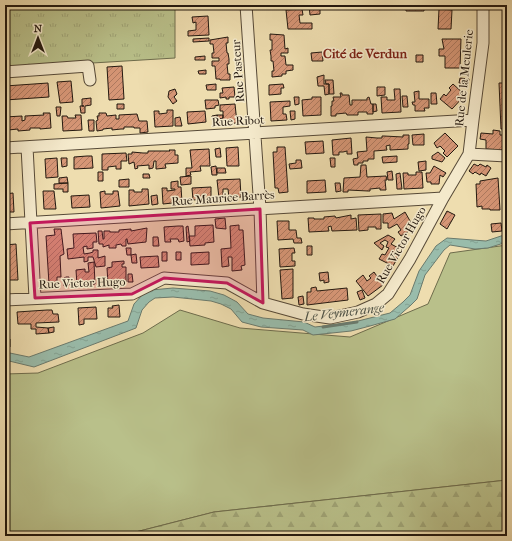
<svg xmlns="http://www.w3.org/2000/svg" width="512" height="541" font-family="'IM FELL French Canon',serif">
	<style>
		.grass { fill: #b9c08a; stroke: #6e6c4c }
		.forest { fill: url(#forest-firs); stroke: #6e6c4c }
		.park { fill: url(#park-tufts); stroke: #6e6c4c }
		.water { fill: url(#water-ripples); stroke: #6a7a6d }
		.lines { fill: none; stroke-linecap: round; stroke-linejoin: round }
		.stream { stroke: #6a7a6d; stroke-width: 3 }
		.building { fill: url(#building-hatch); stroke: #23180f }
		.street-casing { stroke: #564937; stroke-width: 13 }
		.street { stroke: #f4e9cb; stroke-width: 11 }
		.marked { fill: #c2185b; fill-opacity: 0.2; stroke: #c2185b; stroke-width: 3; stroke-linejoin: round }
		.labels { text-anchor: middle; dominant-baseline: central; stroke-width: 3; stroke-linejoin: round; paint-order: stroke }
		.street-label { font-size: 12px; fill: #23180f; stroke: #f4e9cb }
		.neighbourhood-label { font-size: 13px; font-weight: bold; fill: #7a1f14; stroke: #f4e9cb }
		.water-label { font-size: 13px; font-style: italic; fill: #4c5146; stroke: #f4e9cb }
	</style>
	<defs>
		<pattern id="forest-firs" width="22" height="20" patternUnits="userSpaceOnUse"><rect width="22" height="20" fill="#b9c08a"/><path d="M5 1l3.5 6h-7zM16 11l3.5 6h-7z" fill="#9fa476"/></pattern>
		<pattern id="park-tufts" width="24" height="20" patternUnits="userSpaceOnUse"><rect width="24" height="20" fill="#b9c08a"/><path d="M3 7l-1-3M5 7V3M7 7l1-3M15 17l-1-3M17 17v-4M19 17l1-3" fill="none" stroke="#9fa476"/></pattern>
		<pattern id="water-ripples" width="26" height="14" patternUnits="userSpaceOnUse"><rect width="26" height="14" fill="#99bcab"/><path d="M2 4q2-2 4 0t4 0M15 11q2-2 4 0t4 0" fill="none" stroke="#84a192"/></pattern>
		<pattern id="building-hatch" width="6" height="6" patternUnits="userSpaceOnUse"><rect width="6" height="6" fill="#d69676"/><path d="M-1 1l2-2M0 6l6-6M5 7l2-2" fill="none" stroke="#ad795f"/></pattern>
	</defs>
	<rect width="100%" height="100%" fill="#eeddaf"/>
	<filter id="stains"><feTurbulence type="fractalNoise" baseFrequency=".005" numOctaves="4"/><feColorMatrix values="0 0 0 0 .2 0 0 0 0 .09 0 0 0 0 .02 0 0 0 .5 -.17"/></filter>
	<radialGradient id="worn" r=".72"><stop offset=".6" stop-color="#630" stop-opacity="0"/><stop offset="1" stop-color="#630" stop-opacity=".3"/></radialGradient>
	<path class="grass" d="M507 245V480L214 512 120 536H5V374L38 373 143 333 180 310 240 328 350 337 428 304 450 253Z"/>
	<path class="forest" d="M507 480V536H120L214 512Z"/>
	<path class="park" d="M5 5H175V58L10 68 7 35H5Z"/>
	<path class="water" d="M507 234V242L488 248 475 249 450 245 444 250 425 275 417 299 411 305 395 319 370 326 351 331 313 335 303 330 261 327 242 322 231 309 221 304 211 301 173 297 155 298 149 302 142 310 136 328 34 367 5 360V352L29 357 128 321 134 304 143 294 151 290 173 288 210 291 224 295 237 302 248 314 263 318 304 322 315 327 350 323 390 313 403 302 410 295 419 271 436 246 447 238 486 241Z"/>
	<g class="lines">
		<path class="stream" d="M323 327 357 322"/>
	</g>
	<path class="building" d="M309 5H320V14L310 15Z
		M406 5H424V11H406Z
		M504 5H507V15H504Z
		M302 9 303 15H299L300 23H312V29H288L286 10Z
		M439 9 452 10 451 29H438Z
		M208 16 209 35 188 36V31L196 30V22L193 23 192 17Z
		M506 24H507V44H506Z
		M270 34 284 35 285 49 288 48V53H281V56H285L286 65H293V70L286 71V74H282V76L272 77V71H274L273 61H271V56L270 50H272V40H270Z
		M228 37V43H226L227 53H228L229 59V64H227L228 74H230V80H220V79H216L215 66H212V61H219V58H212V53H214L213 44H210V40Z
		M209 38V41L193 42V39Z
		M442 39H461L460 68H445V56H439V49H444Z
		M322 52 323 61H312L311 53Z
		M504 53H507V72V61H504Z
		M416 55H423V62H416Z
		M205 56V60H195V57Z
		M122 66 124 99 109 100 107 67Z
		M206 70V74H199L198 71Z
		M324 75V84H329V94L325 95 324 86H318L317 77Z
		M460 78 469 79 468 84 459 83Z
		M325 80H333L334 94H329V84H326Z
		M71 81 73 102 60 103 57 82Z
		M48 83 49 97 5 100V86Z
		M499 83H507V129H501Z
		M216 84V90H207L206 85Z
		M283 84 284 88H281V94L269 95V85Z
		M453 84 465 95 452 109 440 99 444 94 446 96 451 90 449 88Z
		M234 87 235 97H229V99H226V97L220 98V93H223L222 88Z
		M377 87H385V95L377 96Z
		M175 89 177 94 174 97 177 101 173 104 168 97 169 91Z
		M394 89H400L401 112 382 113 381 97H387V100H395Z
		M419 91V99H429V108H424L425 111H415V105H413L412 102H415L414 92Z
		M340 93H342V95H349L350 105H352V100H367V98L369 97 371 104H373V114H367V112H358V115H347L346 113 336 114V116H331V106H332V101H334L333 97H341Z
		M431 93H436L437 104H431Z
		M402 96H407L408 107H403Z
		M294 97H299V104L295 105Z
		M312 97H321V115L303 116 302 100 312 99Z
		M91 98V105L85 106V113H81L80 106H84H82V99Z
		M205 100H218L219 105 215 106V108L206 109Z
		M290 101V106L283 107V114H286L287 120 271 121 270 102Z
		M117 104H124V109H117Z
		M235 104 237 123 221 124 220 119 223 118V111H220V105Z
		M373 104H376L377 111 373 112Z
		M56 107H61L60 116H57Z
		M167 110H173V126L155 127 154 111H159V114L167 113Z
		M205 111 206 122 188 124 187 112Z
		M290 111H295V119L291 120Z
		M43 113H50L51 128 40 129V128H30V130L18 131V129L8 130V132H5V117L22 116V121L25 120V116L44 115Z
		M99 113H106L107 116 116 115V119H119V115L137 114 139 121H147L148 132 140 133V128H134V127H124V129H121L112 130V128L103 129V130L97 131 96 121 98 120 97 116H99Z
		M75 115H81L82 130 63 131 62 116H67L68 118H76Z
		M217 115H223V118L220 119 221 123 218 124Z
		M217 115 218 124H213L212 116Z
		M180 117 182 126H175V118Z
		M88 120H94V131H89Z
		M493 130 500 131V135H504L503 150 486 149V140L480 139 481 133 493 134Z
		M445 133 458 146 447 157 443 153 445 151 440 146 437 148 434 143Z
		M424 134V145H413L412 135Z
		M403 135H409V144H408V149L390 150V145L386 146 387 150 374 151V159H368V161H363V163H358V165H354L353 159 358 158 357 152 367 151 366 137 377 138H382V136H384L403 137Z
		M351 138 352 154H347V151L343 152H339V155H333L332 140Z
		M323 141 324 153 306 154 305 142Z
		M238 147 239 166H227L226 148Z
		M277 147H285L288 192 279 193 278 188H275L273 152H277Z
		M220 148 221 157H216L215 149Z
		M209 149 210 166H200L201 171 190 172 191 175 186 176V168H192L190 150Z
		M169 150H175V155H178V163L165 164 166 168 156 169V161H154L153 168 149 169V165L137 166 138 168 135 169 134 162 129 164 128 154H132V152L143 153H148V151H170Z
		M438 152 445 158 442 162 432 159V156Z
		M126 153 127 161H121V169H116V166L108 167V170H102V154Z
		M87 156H92L93 168 74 169V157Z
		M397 156V162L383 163 382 157Z
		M57 158 58 177 46 178 45 159Z
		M61 158H67V166L62 167Z
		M330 158H335V167H331Z
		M296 160H301L302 168 290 169 289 164 296 163Z
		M5 161H7L8 180H5Z
		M426 161V170L419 171 418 162Z
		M474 164 478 166 480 164 486 167 487 165 491 168 486 176 481 173 480 175 475 172 473 174 469 171Z
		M361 165H366L367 177 386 176 387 180H385L386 190H380V188L370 189V191H368L348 190V192H343L344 178 360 177Z
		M216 166 217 175H212L211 167Z
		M434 166 446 173 443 177 440 175 439 184H431V182H427L426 173H430Z
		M217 168H225L226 173H217Z
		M392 171 393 180H388L387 172Z
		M98 172H103V181H98Z
		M416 172H422L423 188 404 189 403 173H408V175H416Z
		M400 173 402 189H397L396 174Z
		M143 174H149L150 178H143Z
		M191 176V184L181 185 180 177Z
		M67 177 68 183H59V178Z
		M498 178 500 210H490V209H482V206L477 207 476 184H480V181Z
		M129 179V187H119V180Z
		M240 179 241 197 229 198 228 189H223V198H219L217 180Z
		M325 180 326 192 307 193V181Z
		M178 181V187H181L182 202 163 204 162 188H167V191L175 190V189H171V182Z
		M68 183V192H63V189H54V184Z
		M335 183H340L341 191 336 192Z
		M211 187V199L193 200 192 188Z
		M142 189H148L149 204 129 206V190H134V192H142Z
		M43 191H54L56 209H44Z
		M105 191V194H113V191H118L120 206 101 208 100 192Z
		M13 193 14 212H5V194Z
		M89 195 90 207 72 208 71 196Z
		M157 195 158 204 152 205 151 196Z
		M447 211 455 215 447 229 440 224Z
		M405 212 414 228 401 236 398 232 401 230 397 224 390 228H388V223H383V214L392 213 394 219Z
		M381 214V229H376V227H368V230L359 231 358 215Z
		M351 215V219L356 218 357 230 332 231 331 226 328 227 329 231 309 232 308 218H314V219H324V217L335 216 336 218Z
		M225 218 226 229 216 228 215 219Z
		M277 221H289V230H296L297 238H301L302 243H294L293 239 278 240Z
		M501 223 502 231 492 232 491 224Z
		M213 225 214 242 205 243V245L190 246 189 236H195V226Z
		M239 225V230H243L245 265 241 266 242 270 232 271V257H228L229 266 222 267 221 249 231 248 230 226Z
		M178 226H183L184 241 179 242 178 239H170L171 242H165L164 227Z
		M188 226 190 241 187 242 186 227Z
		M147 228 146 242 128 244 127 239H126V246H122L121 244 116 245V248H109V245L103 247V244H99L98 231H102L103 239H104V231H110V232H119V230L131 229V231Z
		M54 229H61L64 254 60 256 61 277H57V283L49 284 46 236 55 235Z
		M96 233 97 242H93V248L87 249V246L83 247 84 254 90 253 93 252V250H98V258L105 256V266L96 267 93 257H88V261L84 262V257L68 259 67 249 74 248 73 234Z
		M388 235 395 239 391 244 402 250 393 266 379 259 382 254 385 255 389 248 386 247 388 242 385 240 380 243 384 246 382 250 374 243Z
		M153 237H158L159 246H153Z
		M16 244 18 280H6L5 245Z
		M307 246H312V255H307Z
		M126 248H131V255H127Z
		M294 248 295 253H292V261H295V266L280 267 279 249Z
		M162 252H167V261H162Z
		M176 252H181V260H176Z
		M209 252V264L191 265V253Z
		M136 254 137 263H132L131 255Z
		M158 256 159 267 141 268 140 257Z
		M124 261V264H122V267H126V282L108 283 107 268 112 267V262Z
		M94 262 95 284 77 285 76 270 85 269V272H89L88 263Z
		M293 269V298L282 299 280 270Z
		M328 272 329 282 324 283V280L320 281 319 273Z
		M374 272 383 285 368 296 356 281 363 275 367 281 371 278 369 276Z
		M128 274H132L133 282H128Z
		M66 277H69V285L64 286 63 279Z
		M316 287 317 291 347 288 348 300 307 305V292H311V288Z
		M362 290 365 298 360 300 357 292Z
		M303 296 304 304 299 305 298 297Z
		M119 305 120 317H108V308H113L112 306Z
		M96 307 97 319H84V324L79 325 78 308Z
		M47 310H52L53 314H58L59 322 36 323V327L48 328 49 333 36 334V329H31V324H18L17 312Z
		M54 327V332L49 333 48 328Z
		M5 339H10V347H5Z"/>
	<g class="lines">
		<g class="street-casing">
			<path id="street" d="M246 5 260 209 263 303
				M5 72 88 66 90 80
				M27 147 35 298
				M5 148 473 120
				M469 154 507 156
				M5 224 443 198
				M5 300 132 294 164 278 227 283 263 303 303 314 330 318 358 312 376 304 388 294 410 259 443 198 469 154 473 120 483 43V5"/>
		</g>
		<use href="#street" class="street"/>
	</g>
	<path class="marked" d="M260 209 263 303 227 283 164 278 132 294 35 298 30 223Z"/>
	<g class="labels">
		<g class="street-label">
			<text transform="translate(238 71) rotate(-94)">Rue Pasteur</text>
			<text transform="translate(464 78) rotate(-84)">Rue de la Meulerie</text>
			<text transform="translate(238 121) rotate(-3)">Rue Ribot</text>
			<text transform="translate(223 198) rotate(-4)">Rue Maurice Barrès</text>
			<text transform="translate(401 245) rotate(-60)">Rue Victor Hugo</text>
			<text transform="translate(82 283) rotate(-2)">Rue Victor Hugo</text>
		</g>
		<g class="neighbourhood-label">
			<text x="365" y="53">Cité de Verdun</text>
		</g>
		<g class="water-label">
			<text transform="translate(344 312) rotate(-7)">Le Veymerange</text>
		</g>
	</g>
	<rect width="512" height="541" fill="none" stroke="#eeddaf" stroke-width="20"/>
	<rect x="6" y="6" width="500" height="529" fill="none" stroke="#23180f" stroke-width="2"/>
	<rect x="10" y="10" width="492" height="521" fill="none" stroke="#23180f"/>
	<g transform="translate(38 38)" stroke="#f4e9cb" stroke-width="3" paint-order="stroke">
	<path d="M0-3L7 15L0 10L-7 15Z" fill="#23180f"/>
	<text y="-6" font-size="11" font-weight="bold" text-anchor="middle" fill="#23180f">N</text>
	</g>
	<rect width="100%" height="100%" filter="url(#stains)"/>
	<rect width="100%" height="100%" fill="url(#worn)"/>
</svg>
